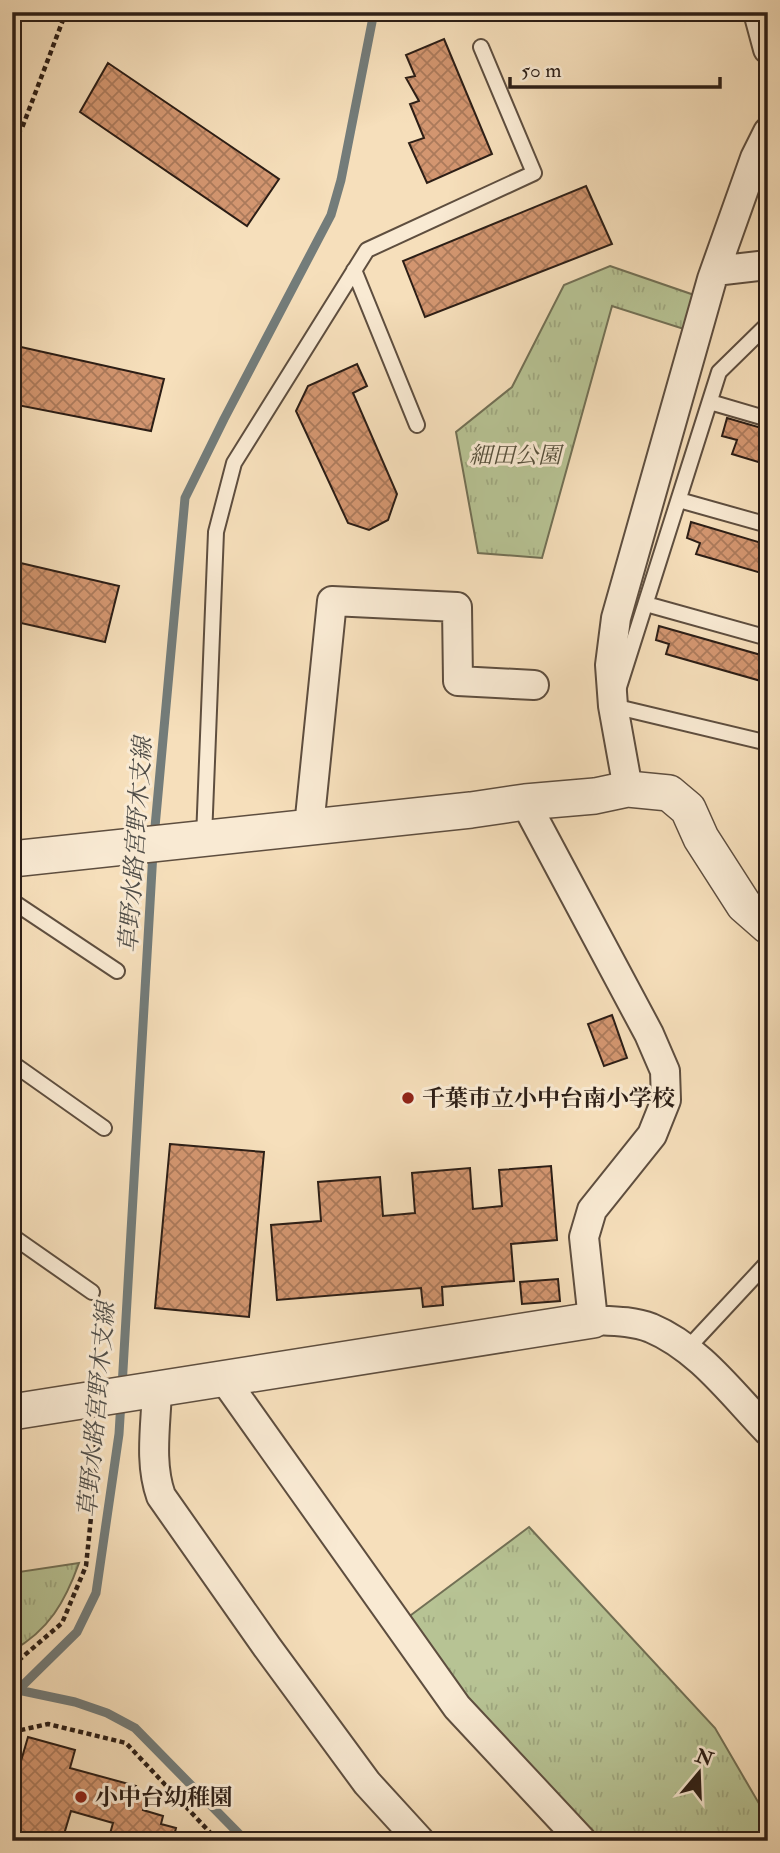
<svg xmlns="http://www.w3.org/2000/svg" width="780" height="1853" font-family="'IM FELL Double Pica','Noto Serif JP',serif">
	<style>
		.grass { fill: url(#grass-tufts); stroke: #727055; stroke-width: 2 }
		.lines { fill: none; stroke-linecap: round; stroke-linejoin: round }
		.stream { stroke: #737c7a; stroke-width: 9 }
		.building { fill: url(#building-cross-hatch); stroke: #2c1e16; stroke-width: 2 }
		.service-casing { stroke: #5e4e3f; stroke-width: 18 }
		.minor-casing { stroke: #5e4e3f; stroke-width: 32 }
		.tertiary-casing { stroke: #5e4e3f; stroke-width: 38 }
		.path { stroke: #2c1e16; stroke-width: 4.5; stroke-dasharray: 5 3.5; stroke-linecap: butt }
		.service { stroke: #f9ead3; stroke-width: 14 }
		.minor { stroke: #f9ead3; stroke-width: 28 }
		.tertiary { stroke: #f9ead3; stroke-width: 35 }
		.poi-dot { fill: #8f2418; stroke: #f9ead3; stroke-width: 2.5 }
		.labels { text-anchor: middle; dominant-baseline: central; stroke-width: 6; stroke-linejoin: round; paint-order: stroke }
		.park-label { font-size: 23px; font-style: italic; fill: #56503c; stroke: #f9ead3 }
		.poi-label { font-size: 23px; font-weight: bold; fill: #2c1e16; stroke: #f9ead3; text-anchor: start }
		.water-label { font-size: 24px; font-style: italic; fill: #4f4d48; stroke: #f9ead3 }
	</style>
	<defs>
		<pattern id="grass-tufts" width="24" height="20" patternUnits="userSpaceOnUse" patternTransform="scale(1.75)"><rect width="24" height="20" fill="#b7c394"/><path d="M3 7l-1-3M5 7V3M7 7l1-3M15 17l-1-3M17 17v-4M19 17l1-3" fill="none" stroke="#9ea77f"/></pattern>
		<pattern id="building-cross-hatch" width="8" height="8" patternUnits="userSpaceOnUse" patternTransform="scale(1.75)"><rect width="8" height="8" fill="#d39670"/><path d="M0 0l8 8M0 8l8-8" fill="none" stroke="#ab7a5b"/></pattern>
	</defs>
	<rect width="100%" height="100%" fill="#f6dfbb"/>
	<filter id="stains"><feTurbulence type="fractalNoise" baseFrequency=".00286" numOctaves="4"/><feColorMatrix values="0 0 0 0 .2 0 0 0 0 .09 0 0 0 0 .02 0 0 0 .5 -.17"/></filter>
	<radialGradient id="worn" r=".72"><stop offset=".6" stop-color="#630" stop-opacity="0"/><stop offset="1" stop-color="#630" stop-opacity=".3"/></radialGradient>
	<path class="grass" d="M610 266 697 296 687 330 612 306 542 558 478 553 456 432 512 387 564 285Z
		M529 1527 715 1728 768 1819V1841H599L462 1696 409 1625 411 1615Z
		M79 1563C65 1602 49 1630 12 1651V1573Z"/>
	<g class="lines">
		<path class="stream" d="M154 838 185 498 224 419 331 215 341 180 374 12
			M122 1387 153 852
			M14 1690H18L75 1702 107 1713 135 1728 246 1841
			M18 1690 77 1632 96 1593 119 1434 121 1401"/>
	</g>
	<path class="building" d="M444 39 492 154 427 183 409 143 424 138 410 104 419 101 406 78 415 76 406 55Z
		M108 63 279 179 247 226 80 112Z
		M586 186 612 244 425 317 403 261Z
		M12 345 164 379 151 431 12 404Z
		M357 364 367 386 353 393 397 494 388 520 369 530 348 523 296 411 308 386Z
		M727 418 768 430V465L732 454 737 440 722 436Z
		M691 522 768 545V575L696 554 700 543 687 538Z
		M12 561 119 586 105 642 12 621Z
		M659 626 768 657V683L666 654 669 644 656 640Z
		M612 1015 627 1058 604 1066 588 1024Z
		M170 1144 264 1152 249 1317 155 1308Z
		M551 1166 557 1240 511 1244 514 1281 442 1287 443 1305 423 1307 421 1288 277 1300 271 1225 321 1221 318 1182 380 1177 383 1216 415 1213 412 1173 470 1168 473 1209 502 1206 499 1170Z
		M558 1279 560 1301 522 1304 520 1282Z
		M28 1737 75 1750 70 1768 136 1786 134 1795 146 1799 143 1810 163 1816 161 1824 176 1828 173 1840 174 1841H108L113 1823 71 1811 62 1841H15L21 1822 12 1820V1792Z"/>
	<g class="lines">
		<g class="service-casing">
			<path id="service" d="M354 270 417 425
				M768 324 719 372 613 706 768 743
				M710 402 768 419
				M679 500 768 525
				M646 604 768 638
				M204 838 216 532 234 463 367 250 534 173 481 47
				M12 901 117 971
				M12 1063 104 1128
				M12 1236 92 1292
				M686 1350 768 1262"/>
		</g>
		<g class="minor-casing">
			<path id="minor" d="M758 12 768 49
				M715 271 768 265
				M628 789 613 706 610 665 616 618 712 279 755 158 768 132
				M525 802 649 1034 665 1071 666 1100 652 1135 592 1210 584 1237 593 1320C612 1321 633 1321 651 1328 699 1348 733 1395 768 1431
				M309 827 332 601 457 607 458 681 534 685
				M224 1379 457 1707 582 1841
				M157 1389C156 1425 149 1462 161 1496L267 1647 367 1783 420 1841"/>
		</g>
		<g class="tertiary-casing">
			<path id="tertiary" d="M12 859 471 810 525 802 595 796 628 789 669 793 688 809 701 838 744 905 768 926
				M12 1412 593 1320"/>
		</g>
		<path class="path" d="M12 140 22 128 66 12
			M12 1666 62 1623 86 1566 97 1459 94 1429
			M12 1732 48 1724 126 1743 218 1841"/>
		<use href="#service" class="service"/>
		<use href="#minor" class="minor"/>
		<use href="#tertiary" class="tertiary"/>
	</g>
	<g class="poi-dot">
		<circle cx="408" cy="1098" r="7"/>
		<circle cx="81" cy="1797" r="7"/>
	</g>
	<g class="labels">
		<g class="park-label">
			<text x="515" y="455">細田公園</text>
		</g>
		<g class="poi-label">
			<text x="422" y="1098">千葉市立小中台南小学校</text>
			<text x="95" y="1797">小中台幼稚園</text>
		</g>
		<g class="water-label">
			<text transform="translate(136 845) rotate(-86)">草野水路宮野木支線</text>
			<text transform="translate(97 1410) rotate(-85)">草野水路宮野木支線</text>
		</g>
	</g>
	<rect width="780" height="1853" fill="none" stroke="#f6dfbb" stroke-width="42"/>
	<rect x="14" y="14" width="752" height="1825" fill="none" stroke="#2c1e16" stroke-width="3.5"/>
	<rect x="21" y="21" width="738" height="1811" fill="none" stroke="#2c1e16" stroke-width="2"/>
	<g transform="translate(699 1773) rotate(19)" stroke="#f9ead3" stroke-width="5" paint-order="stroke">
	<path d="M0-5L12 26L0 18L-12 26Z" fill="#2c1e16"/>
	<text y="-10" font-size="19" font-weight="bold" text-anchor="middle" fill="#2c1e16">N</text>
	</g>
	<path d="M510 77v10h210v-10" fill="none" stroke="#2c1e16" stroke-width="3.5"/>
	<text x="521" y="77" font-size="21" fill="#2c1e16" stroke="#f9ead3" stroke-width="5" paint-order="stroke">50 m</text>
	<rect width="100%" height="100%" filter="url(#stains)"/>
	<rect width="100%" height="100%" fill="url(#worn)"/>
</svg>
